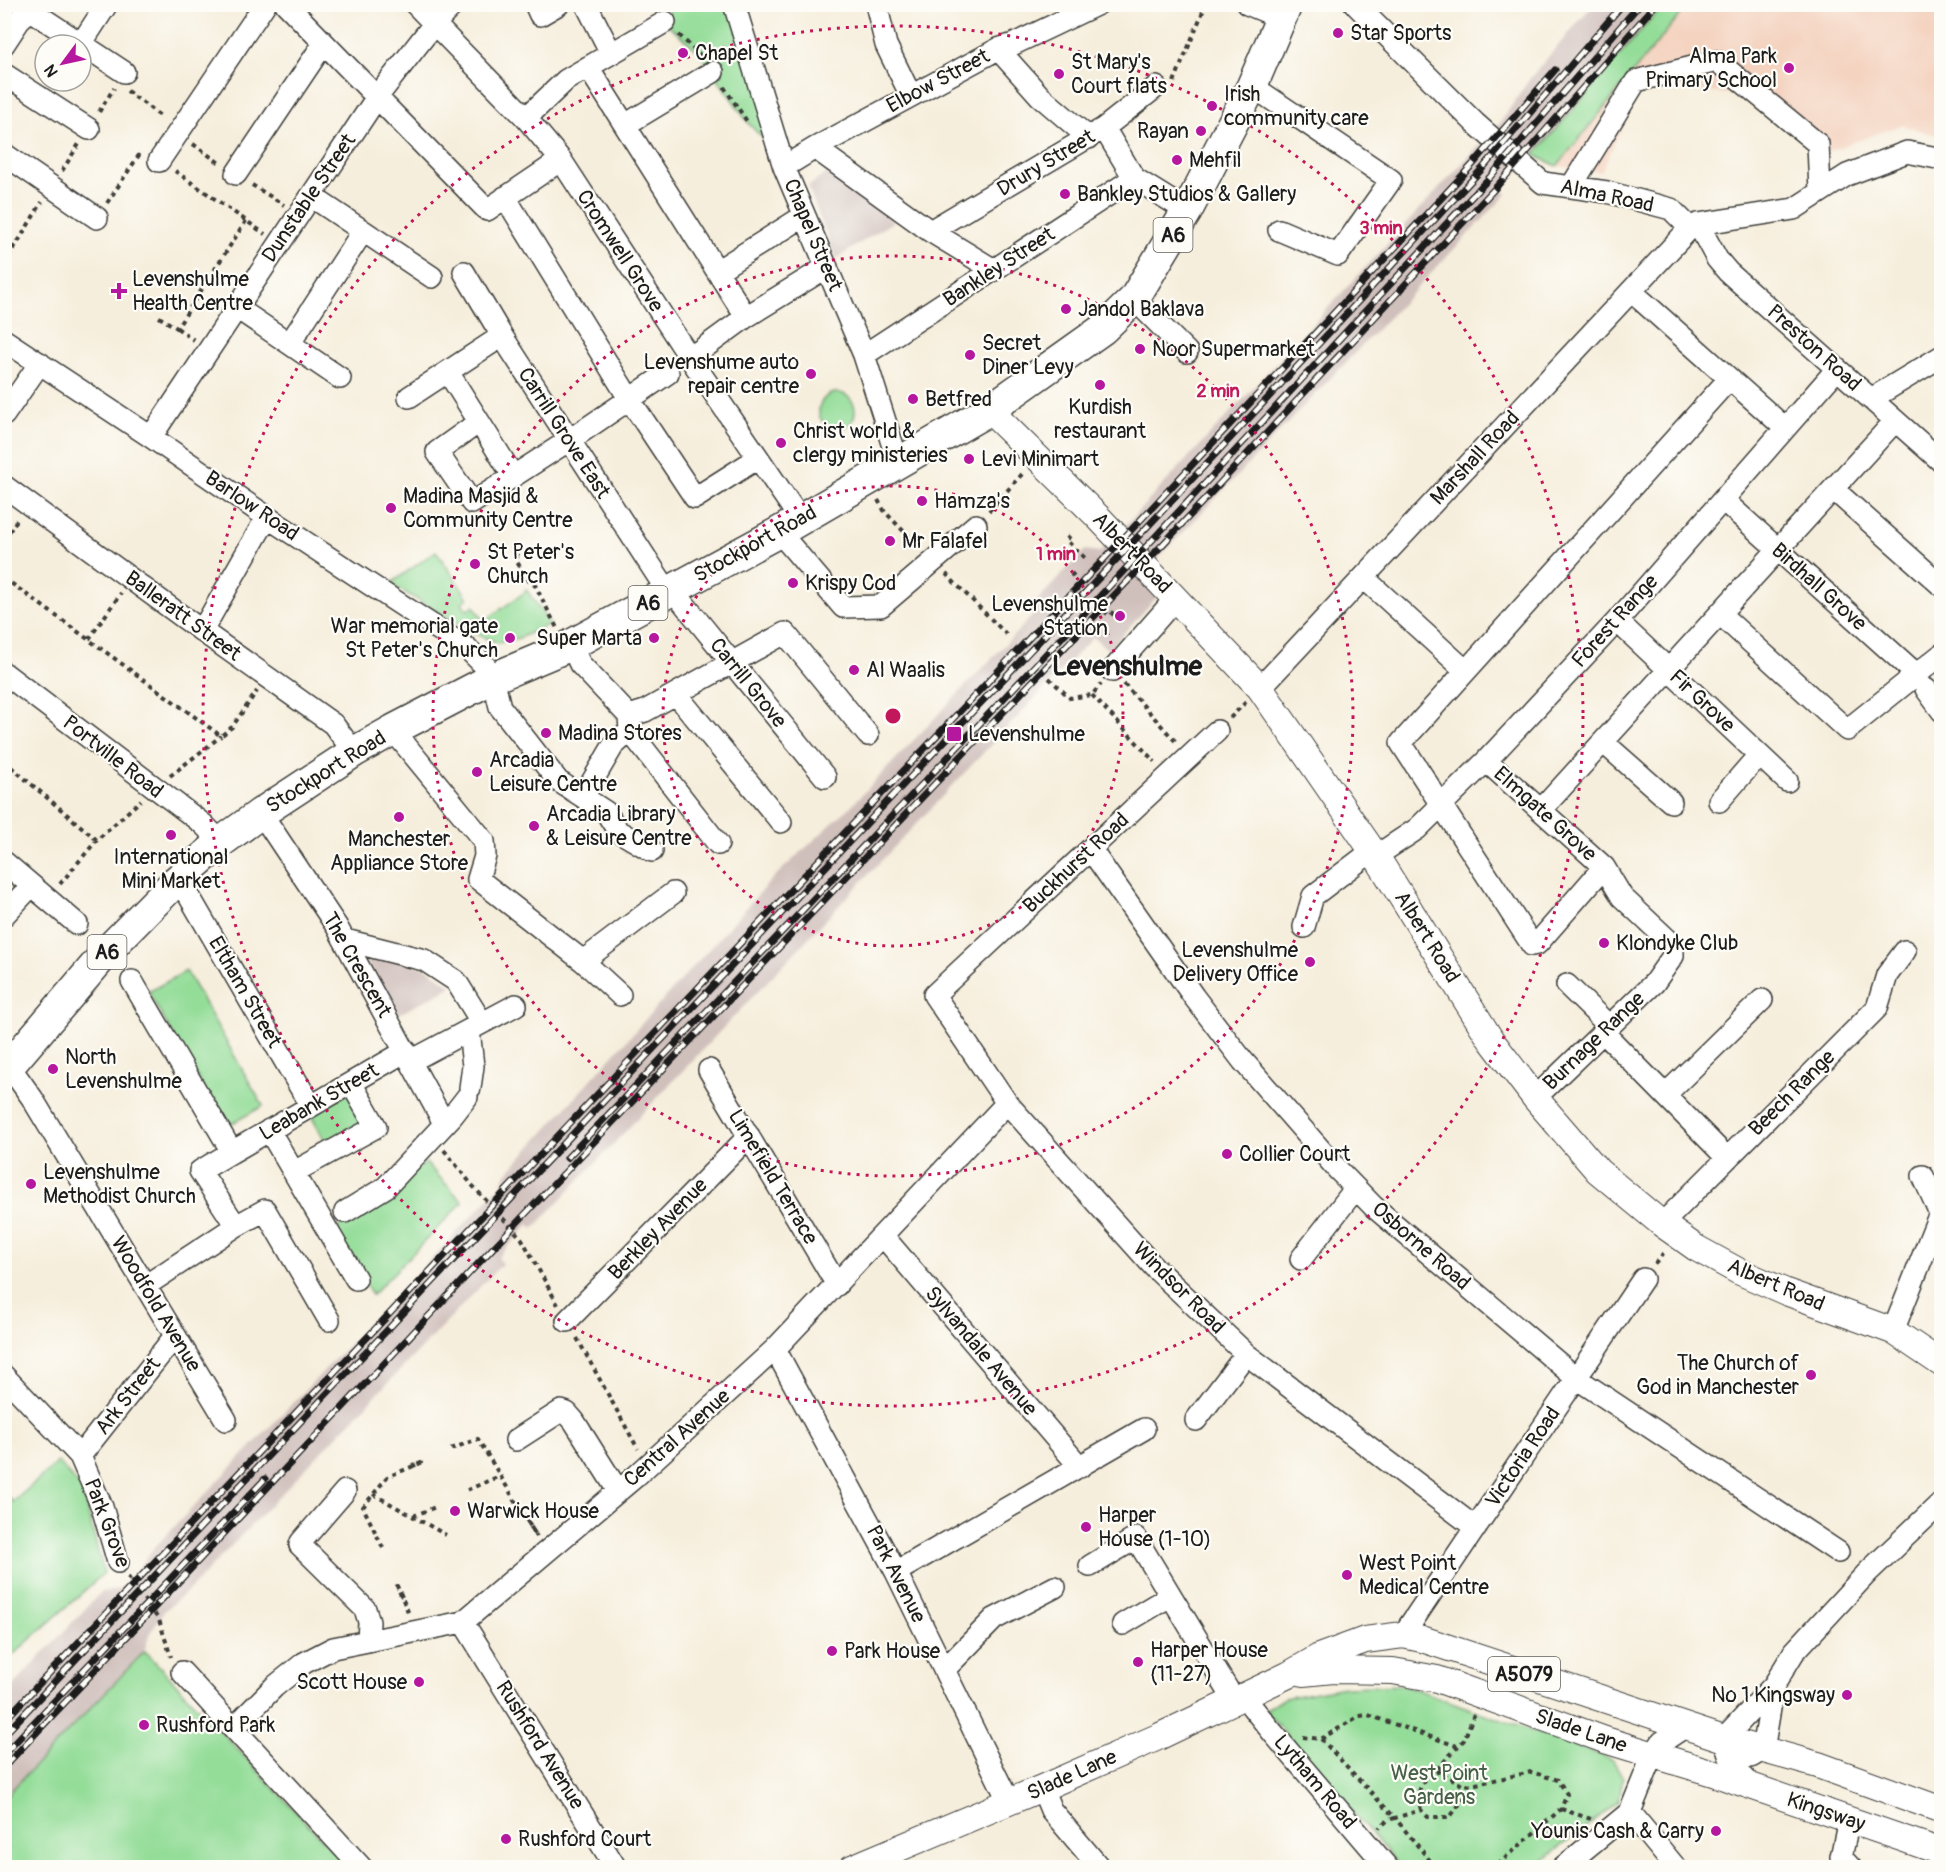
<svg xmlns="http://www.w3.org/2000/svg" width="1946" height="1872" font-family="Pangolin,sans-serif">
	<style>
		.built { fill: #f4d3c0 }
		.industrial { fill: #d0c0bc }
		.green { fill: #94dd99; stroke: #587c5a; stroke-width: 1.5 }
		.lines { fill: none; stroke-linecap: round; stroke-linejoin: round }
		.minor-casing { stroke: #3d3c39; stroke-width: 24 }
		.major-casing { stroke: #3d3c39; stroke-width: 28 }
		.highway-casing { stroke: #3d3c39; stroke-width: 33 }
		.path { stroke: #3d3c39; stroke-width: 4; stroke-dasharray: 4.5 4.5; stroke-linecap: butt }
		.minor { stroke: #fff; stroke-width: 21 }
		.major { stroke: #fff; stroke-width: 26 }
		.highway { stroke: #fff; stroke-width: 30 }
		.rail-casing { stroke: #1c1c1c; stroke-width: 7 }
		.rail { stroke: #fdfcf7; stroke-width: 4.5; stroke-dasharray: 14; stroke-linecap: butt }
		.ring { fill: none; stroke: #c2185b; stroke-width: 3; stroke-dasharray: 3 6 }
		.poi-dot { fill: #b5179e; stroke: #fdfcf7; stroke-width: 2 }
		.labels { text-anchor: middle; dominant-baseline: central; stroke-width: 4.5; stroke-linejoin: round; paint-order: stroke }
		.shield { fill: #fdfcf7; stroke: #605f5e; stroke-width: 1.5 }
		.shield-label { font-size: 20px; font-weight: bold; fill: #1c1c1c }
		.poi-label { font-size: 21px; fill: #1c1c1c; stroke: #fdfcf7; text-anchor: start }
		.street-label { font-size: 21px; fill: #1c1c1c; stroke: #fdfcf7 }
		.park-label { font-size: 21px; fill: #466048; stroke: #fdfcf7 }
		.district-label { font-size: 27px; font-weight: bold; fill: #1c1c1c; stroke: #fdfcf7 }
		.centre { fill: #c2185b; stroke: #fdfcf7; stroke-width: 3 }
		.ring-label { font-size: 18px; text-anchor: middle; font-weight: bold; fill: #c2185b; stroke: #fdfcf7; stroke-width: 4.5; stroke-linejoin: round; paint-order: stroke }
	</style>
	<rect width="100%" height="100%" fill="#fdfcf7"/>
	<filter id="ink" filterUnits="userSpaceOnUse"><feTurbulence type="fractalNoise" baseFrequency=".0167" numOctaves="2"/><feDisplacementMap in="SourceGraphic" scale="12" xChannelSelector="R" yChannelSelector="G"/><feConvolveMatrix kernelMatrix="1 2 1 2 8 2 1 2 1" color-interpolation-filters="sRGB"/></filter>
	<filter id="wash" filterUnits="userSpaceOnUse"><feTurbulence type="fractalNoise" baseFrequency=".008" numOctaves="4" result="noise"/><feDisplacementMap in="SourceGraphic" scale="24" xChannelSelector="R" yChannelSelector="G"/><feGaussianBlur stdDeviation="1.35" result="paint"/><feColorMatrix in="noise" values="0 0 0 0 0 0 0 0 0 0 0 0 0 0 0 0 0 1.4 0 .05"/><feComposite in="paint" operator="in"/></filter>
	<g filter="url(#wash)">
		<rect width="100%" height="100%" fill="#f6eedc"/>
		<path class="built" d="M1688 5H1941V137L1902 125 1820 154 1746 95 1641 88 1601 172 1557 166Z"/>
		<path class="industrial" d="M1593 5H1688L1557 166 1534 155 1502 189 1507 194 1140 577 1158 596 1108 650 1093 637 533 1229 529 1224 498 1257 502 1264 189 1590 165 1610 149 1634 146 1646 144 1649 145 1651 5 1798V1694L101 1592 120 1589 135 1573 152 1550 500 1187 506 1174 774 877 852 805 1036 612 1031 607 1085 550 1100 552 1137 513 1500 123 1531 77Z
			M828 172 894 221 836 259 808 187Z
			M366 949 427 968 452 986 396 1016 362 956Z"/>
		<path class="green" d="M670 5H734L780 156 749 124 699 52 665 22Z
			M1663 5H1688L1557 166 1534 155Z
			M819 411a18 18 0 1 1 36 0a18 18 0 1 1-36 0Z
			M436 551 468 598 462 603 467 610 474 606 484 621 525 592 526 589 550 624 519 638 498 643 480 636 390 584Z
			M186 971 263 1106 226 1127 148 992Z
			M350 1092 370 1128 330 1150 310 1114Z
			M426 1163 463 1202 372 1295 333 1231Z
			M58 1462 81 1488 104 1573 5 1662V1493L13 1502Z
			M145 1651 348 1867H5L4 1798Z
			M1404 1685 1613 1760 1623 1778 1619 1801 1535 1867H1400L1265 1710 1284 1698 1345 1687Z"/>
	</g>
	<g filter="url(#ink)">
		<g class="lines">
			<g class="minor-casing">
				<path id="minor" d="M21 4 124 72
					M286 4 487 210 561 160
					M415 4 526 118 561 160 690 358 800 519
					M535 4 540 15 559 4
					M586 4 611 53
					M734 4 784 167 864 355 898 462
					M876 4 886 45 911 96
					M1247 4 1281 18
					M1355 4 1475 123 1543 183 1607 192 1671 209 1690 228
					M4 44 27 9
					M81 44 107 4
					M998 49 1040 96 1089 138
					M588 67 746 317
					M4 74 89 129
					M1252 86 1391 180 1338 255 1279 230
					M526 118 566 80 665 22
					M625 125 713 72
					M1104 128 1134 178 1187 211
					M815 148 930 231 994 270
					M4 154 97 218
					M159 161 265 4
					M784 167 815 148 998 49 1014 44 1098 4
					M236 174 324 43
					M1571 187 1636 81 1717 61 1818 144 1820 192
					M311 196 432 277
					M505 197 630 400 695 498 758 458
					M1698 224 1717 259 1728 272 1942 462
					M930 231 1104 128 1156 87
					M717 271 804 216
					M464 272 502 336 668 592
					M1631 291 1785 428
					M1134 299 1187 352
					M237 308 340 378
					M4 340 151 437 267 517 467 648 486 667 493 678 500 707 558 781 583 797
					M290 343 363 231
					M864 355 1134 178
					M690 358 746 317 827 267
					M448 372 513 476
					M409 397 502 336
					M1871 399 1942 356
					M4 415 40 363
					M479 422 437 452 472 503 568 441 668 373
					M151 437 377 97 434 24 454 4
					M4 486 202 631 333 724 354 752
					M1833 489 1942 586
					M1723 500 1916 674
					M779 532 843 607 881 606 976 525
					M1364 578 1466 671
					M672 589 825 777
					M1720 614 1847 730 1942 654
					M1617 621 1787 781
					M202 631 267 517
					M571 645 580 664 629 716 630 731 718 844
					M1112 671 1176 598
					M4 673 203 824 221 842
					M1260 688 1690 228 1698 224 1794 209 1847 175 1907 152 1942 159
					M1926 689 1942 711
					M676 694 781 822
					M629 716 645 711 785 633 868 735
					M393 730 484 841 485 856 478 879 583 961 620 995
					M630 731 613 746 583 797 606 812 618 831 652 851
					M1217 731 934 995 1007 1103 1155 1268 1246 1354 1476 1528
					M1603 742 1671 802
					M1486 761 1604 867 1622 897 1669 941 1673 947V956L1654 983 1535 1098
					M1719 801 1759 755
					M1541 810 1895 421
					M261 813 337 927 444 1123
					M1091 850 1194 997 1243 1061 1339 1171 1374 1207 1576 1378 1838 1552
					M1376 856 1417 829 1486 761 1617 621 1837 369
					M4 862 77 924
					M1604 867 1537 944 1532 945 1401 743 1729 379
					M176 881 189 896 311 1106
					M4 915 31 886
					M1304 927 1313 896 1372 851
					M345 940 424 960 456 981 482 1023
					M583 961 673 893
					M132 981 232 1152 200 1171 236 1226 265 1210 329 1320
					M1567 985 1609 1026
					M469 1030 473 1066 470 1088
					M1603 1032 1727 1158
					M411 1061 516 1005
					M10 1067 32 1098 226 1420
					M709 1070 837 1285
					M1665 1095 1762 1000
					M269 1130 356 1279
					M232 1152 406 1051
					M294 1172 376 1127 351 1083
					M345 1212 386 1187 453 1115 467 1097
					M1662 1224 1877 1008 1887 975 1905 951
					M883 1236 1080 1467
					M1301 1259 1355 1189
					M145 1286 236 1226
					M567 1321 749 1136
					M1893 1331 1940 1213 1923 1176
					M775 1349 896 1572 1009 1802
					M4 1376 80 1456 102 1507 118 1562
					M1196 1420 1246 1354
					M516 1440 561 1411 567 1413 574 1421 618 1491
					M80 1456 175 1336
					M345 1491 301 1542 300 1545 365 1609 369 1622 368 1641
					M1090 1566 1136 1538 1234 1700
					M896 1572 1144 1429
					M463 1622 616 1868
					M1123 1624 1170 1596
					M1403 1635 1643 1279
					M944 1670 994 1619 1055 1587
					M182 1672 362 1868
					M1246 1694 1252 1707 1273 1733 1388 1868
					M234 1728 274 1687 304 1663 333 1648 463 1622 635 1477 775 1349 1007 1103
					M1751 1757 1763 1750 1774 1685
					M1753 1787 1733 1766 1724 1739 1774 1685 1794 1652 1868 1572 1942 1502
					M1042 1788 1051 1810 1100 1868
					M1630 1812 1676 1868
					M1849 1820 1841 1857 1851 1868
					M1562 1868 1630 1812 1653 1755 1662 1742 1686 1726"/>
			</g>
			<g class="major-casing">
				<path id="major" d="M989 410 1098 517 1260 688 1376 856 1491 1040 1535 1098 1598 1171 1662 1224 1696 1248 1738 1271 1786 1292 1893 1331 1942 1364
					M1303 1673 1333 1670 1393 1671 1437 1679 1605 1740 1710 1772 1942 1852
					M852 1868 1042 1788 1158 1737 1288 1675 1319 1657 1365 1640 1403 1635 1422 1639 1724 1739 1818 1765 1942 1810"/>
			</g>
			<g class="highway-casing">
				<path id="highway" d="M4 1072 109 949 176 881 221 842 261 813 354 752 393 730 493 678 567 647 779 532 989 410 1103 329 1134 299 1187 211 1252 86 1287 4"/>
			</g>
			<path class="path" d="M679 35 702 57
				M1174 82 1206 4
				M724 87 748 123
				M127 91 163 118
				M99 112 114 88
				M193 144 221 164
				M62 171 79 144
				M175 171 265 234
				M252 185 284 205
				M107 203 141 152
				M4 241 15 248
				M4 265 42 202
				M159 317 177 328 246 221
				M177 328 194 340
				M878 500 885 512 920 548
				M989 511 1024 472
				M1070 536 1066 540 1087 560
				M4 539 17 520
				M517 554V562L531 584 535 585 557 628
				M1074 573 1072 575 1075 579
				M946 574 1009 637
				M4 578 221 736 232 727 257 691
				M1104 611 1110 616 1114 612
				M89 639 121 593
				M1049 678 1070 698 1092 695 1101 684
				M1124 684 1177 743
				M1092 695 1155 762
				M1230 718 1246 702
				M4 761 97 840 141 800
				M170 776 221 736
				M60 884 97 840
				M444 1150 472 1185 522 1239 558 1305
				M1655 1264 1665 1251
				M577 1338 638 1449
				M451 1449 478 1439 537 1537
				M467 1490 500 1476
				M373 1494 446 1535
				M413 1516 438 1506
				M526 1519 537 1537
				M383 1548 363 1507 387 1477 421 1463 410 1467
				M128 1577 159 1620 171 1657
				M402 1597 397 1586 409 1614
				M1474 1714 1464 1740 1439 1767 1440 1771 1462 1785 1476 1784 1531 1772 1558 1780 1567 1794 1561 1809 1494 1868
				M1303 1737 1321 1739 1395 1818 1388 1820 1379 1828
				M1321 1739 1359 1716 1368 1715 1457 1746
				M1561 1809 1591 1819
				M1421 1810C1416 1790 1420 1778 1440 1771
				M1436 1868 1395 1818 1421 1810 1428 1817H1450L1463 1800 1462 1785"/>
			<use href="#minor" class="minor"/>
			<use href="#major" class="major"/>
			<use href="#highway" class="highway"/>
			<g class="rail-casing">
				<path id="rail" d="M567 1158 1062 637 1490 177 1640 4
					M4 1721 1105 558 1475 162 1555 70
					M4 1735 1149 525 1482 169 1623 4
					M4 1754 265 1479
					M4 1767 492 1249 1166 541 1498 185 1656 4"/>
			</g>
			<use href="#rail" class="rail"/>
		</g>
	</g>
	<g class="ring">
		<circle cx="893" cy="716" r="230"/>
		<circle cx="893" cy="716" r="460"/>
		<circle cx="893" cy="716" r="690"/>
	</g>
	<g class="poi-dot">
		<circle cx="1338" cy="33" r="6"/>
		<circle cx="683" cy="53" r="6"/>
		<circle cx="1789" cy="68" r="6"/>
		<circle cx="1059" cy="74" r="6"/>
		<circle cx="1212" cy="106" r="6"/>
		<circle cx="1201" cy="131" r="6"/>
		<circle cx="1177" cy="160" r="6"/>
		<circle cx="1065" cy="194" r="6"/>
		<path d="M116 282h6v6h6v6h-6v6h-6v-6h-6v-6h6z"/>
		<circle cx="1066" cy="309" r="6"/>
		<circle cx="1140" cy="349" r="6"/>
		<circle cx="970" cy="355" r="6"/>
		<circle cx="811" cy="374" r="6"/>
		<circle cx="1100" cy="385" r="6"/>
		<circle cx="913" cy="399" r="6"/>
		<circle cx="781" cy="443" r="6"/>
		<circle cx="969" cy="459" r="6"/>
		<circle cx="922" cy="501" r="6"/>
		<circle cx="391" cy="508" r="6"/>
		<circle cx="890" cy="541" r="6"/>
		<circle cx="475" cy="564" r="6"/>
		<circle cx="793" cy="583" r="6"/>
		<circle cx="1120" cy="616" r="6"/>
		<circle cx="510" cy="638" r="6"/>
		<circle cx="654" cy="638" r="6"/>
		<circle cx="854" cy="670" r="6"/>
		<circle cx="546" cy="733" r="6"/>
		<rect x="946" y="726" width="16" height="16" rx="3"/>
		<circle cx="477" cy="772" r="6"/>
		<circle cx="399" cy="817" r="6"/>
		<circle cx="534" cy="826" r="6"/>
		<circle cx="171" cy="835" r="6"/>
		<circle cx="1604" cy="943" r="6"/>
		<circle cx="1310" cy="962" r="6"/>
		<circle cx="53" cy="1069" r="6"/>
		<circle cx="1227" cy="1154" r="6"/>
		<circle cx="31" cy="1184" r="6"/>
		<circle cx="1811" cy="1375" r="6"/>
		<circle cx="455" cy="1511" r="6"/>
		<circle cx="1086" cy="1527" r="6"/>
		<circle cx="1347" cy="1575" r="6"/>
		<circle cx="832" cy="1651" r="6"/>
		<circle cx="1138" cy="1662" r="6"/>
		<circle cx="419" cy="1682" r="6"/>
		<circle cx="1847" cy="1695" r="6"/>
		<circle cx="144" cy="1725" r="6"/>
		<circle cx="1716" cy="1831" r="6"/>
		<circle cx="506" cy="1839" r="6"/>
	</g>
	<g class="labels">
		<g class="shield">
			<rect x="1153.5" y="218" width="39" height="34" rx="4.5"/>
			<rect x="628.5" y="586" width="39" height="34" rx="4.5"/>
			<rect x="87.5" y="935" width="39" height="34" rx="4.5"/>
			<rect x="1488" y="1657" width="72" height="34" rx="4.5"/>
		</g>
		<g class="shield-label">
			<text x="1173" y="235">A6</text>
			<text x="648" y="603">A6</text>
			<text x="107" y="952">A6</text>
			<text x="1524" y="1674">A5079</text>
		</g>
		<g class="poi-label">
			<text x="1350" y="33">Star Sports</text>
			<text x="695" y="53">Chapel St</text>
			<text x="1777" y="56" text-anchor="end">Alma Park<tspan x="1777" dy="24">Primary School</tspan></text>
			<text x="1071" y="62">St Mary's<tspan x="1071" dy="24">Court flats</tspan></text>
			<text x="1224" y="94">Irish<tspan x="1224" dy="24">community care</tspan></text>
			<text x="1189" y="131" text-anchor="end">Rayan</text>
			<text x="1189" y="160">Mehfil</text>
			<text x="1077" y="194">Bankley Studios &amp; Gallery</text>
			<text x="132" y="279">Levenshulme<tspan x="132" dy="24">Health Centre</tspan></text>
			<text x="1078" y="309">Jandol Baklava</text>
			<text x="982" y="343">Secret<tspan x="982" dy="24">Diner Levy</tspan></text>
			<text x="1152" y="349">Noor Supermarket</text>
			<text x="799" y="362" text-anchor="end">Levenshume auto<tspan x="799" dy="24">repair centre</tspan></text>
			<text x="925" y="399">Betfred</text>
			<text x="1100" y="407" text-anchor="middle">Kurdish<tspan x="1100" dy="24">restaurant</tspan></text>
			<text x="793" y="431">Christ world &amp;<tspan x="793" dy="24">clergy ministeries</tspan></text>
			<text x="981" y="459">Levi Minimart</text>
			<text x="403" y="496">Madina Masjid &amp;<tspan x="403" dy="24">Community Centre</tspan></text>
			<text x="934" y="501">Hamza's</text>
			<text x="902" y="541">Mr Falafel</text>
			<text x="487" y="552">St Peter's<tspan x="487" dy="24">Church</tspan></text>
			<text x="805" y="583">Krispy Cod</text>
			<text x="1108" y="604" text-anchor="end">Levenshulme<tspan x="1108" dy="24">Station</tspan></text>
			<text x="498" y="626" text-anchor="end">War memorial gate<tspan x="498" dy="24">St Peter's Church</tspan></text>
			<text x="642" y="638" text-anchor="end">Super Marta</text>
			<text x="866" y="670">Al Waalis</text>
			<text x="558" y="733">Madina Stores</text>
			<text x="968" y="734">Levenshulme</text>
			<text x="489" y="760">Arcadia<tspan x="489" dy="24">Leisure Centre</tspan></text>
			<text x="546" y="814">Arcadia Library<tspan x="546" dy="24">&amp; Leisure Centre</tspan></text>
			<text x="399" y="839" text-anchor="middle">Manchester<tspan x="399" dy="24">Appliance Store</tspan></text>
			<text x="171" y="857" text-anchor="middle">International<tspan x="171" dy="24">Mini Market</tspan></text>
			<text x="1616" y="943">Klondyke Club</text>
			<text x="1298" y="950" text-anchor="end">Levenshulme<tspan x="1298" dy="24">Delivery Office</tspan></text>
			<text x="65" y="1057">North<tspan x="65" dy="24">Levenshulme</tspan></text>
			<text x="1239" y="1154">Collier Court</text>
			<text x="43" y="1172">Levenshulme<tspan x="43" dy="24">Methodist Church</tspan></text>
			<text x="1799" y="1363" text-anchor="end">The Church of<tspan x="1799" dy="24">God in Manchester</tspan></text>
			<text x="467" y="1511">Warwick House</text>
			<text x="1098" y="1515">Harper<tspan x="1098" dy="24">House (1-10)</tspan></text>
			<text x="1359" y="1563">West Point<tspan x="1359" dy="24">Medical Centre</tspan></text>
			<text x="1150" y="1650">Harper House<tspan x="1150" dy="24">(11-27)</tspan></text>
			<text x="844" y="1651">Park House</text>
			<text x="407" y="1682" text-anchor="end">Scott House</text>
			<text x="1835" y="1695" text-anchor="end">No 1 Kingsway</text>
			<text x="156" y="1725">Rushford Park</text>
			<text x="1704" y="1831" text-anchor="end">Younis Cash &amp; Carry</text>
			<text x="518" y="1839">Rushford Court</text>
		</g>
		<g class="street-label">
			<text transform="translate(938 81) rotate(-28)">Elbow Street</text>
			<text transform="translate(1046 163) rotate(-31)">Drury Street</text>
			<text transform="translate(1607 196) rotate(12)">Alma Road</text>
			<text transform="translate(309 198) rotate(-56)">Dunstable Street</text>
			<text transform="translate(813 235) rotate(67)">Chapel Street</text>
			<text transform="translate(620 251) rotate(57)">Cromwell Grove</text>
			<text transform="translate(999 267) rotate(-33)">Bankley Street</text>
			<text transform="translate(1814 348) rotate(42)">Preston Road</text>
			<text transform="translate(564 433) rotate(57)">Carrill Grove East</text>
			<text transform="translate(1475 458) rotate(-47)">Marshall Road</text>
			<text transform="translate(252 506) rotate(34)">Barlow Road</text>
			<text transform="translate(755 544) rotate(-29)">Stockport Road</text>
			<text transform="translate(1132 553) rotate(46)">Albert Road</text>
			<text transform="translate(1819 587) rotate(42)">Birdhall Grove</text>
			<text transform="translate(183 616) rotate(36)">Balleratt Street</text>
			<text transform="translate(1615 621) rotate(-48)">Forest Range</text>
			<text transform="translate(748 683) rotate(51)">Carrill Grove</text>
			<text transform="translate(1702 701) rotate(43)">Fir Grove</text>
			<text transform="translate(113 757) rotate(38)">Portville Road</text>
			<text transform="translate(326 772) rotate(-32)">Stockport Road</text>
			<text transform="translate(1545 814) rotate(42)">Elmgate Grove</text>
			<text transform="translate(1076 863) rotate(-43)">Buckhurst Road</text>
			<text transform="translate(1427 937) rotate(58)">Albert Road</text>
			<text transform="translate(357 965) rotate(60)">The Crescent</text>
			<text transform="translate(245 992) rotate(60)">Eltham Street</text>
			<text transform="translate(1594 1041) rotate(-44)">Burnage Range</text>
			<text transform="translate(1792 1093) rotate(-45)">Beech Range</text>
			<text transform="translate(319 1102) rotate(-30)">Leabank Street</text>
			<text transform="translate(773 1177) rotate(59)">Limefield Terrace</text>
			<text transform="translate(658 1229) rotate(-46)">Berkley Avenue</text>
			<text transform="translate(1421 1246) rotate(41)">Osborne Road</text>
			<text transform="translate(1776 1285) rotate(23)">Albert Road</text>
			<text transform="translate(1179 1288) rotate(45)">Windsor Road</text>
			<text transform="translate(156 1304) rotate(59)">Woodfold Avenue</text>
			<text transform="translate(981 1351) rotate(50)">Sylvandale Avenue</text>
			<text transform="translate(128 1396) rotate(-52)">Ark Street</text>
			<text transform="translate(677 1438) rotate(-42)">Central Avenue</text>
			<text transform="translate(1523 1457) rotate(-56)">Victoria Road</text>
			<text transform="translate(107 1523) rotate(69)">Park Grove</text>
			<text transform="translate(896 1574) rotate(63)">Park Avenue</text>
			<text transform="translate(1581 1731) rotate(19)">Slade Lane</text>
			<text transform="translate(540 1745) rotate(58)">Rushford Avenue</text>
			<text transform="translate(1072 1775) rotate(-24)">Slade Lane</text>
			<text transform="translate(1315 1782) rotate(50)">Lytham Road</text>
			<text transform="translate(1826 1812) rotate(19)">Kingsway</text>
		</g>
		<g class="park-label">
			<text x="1439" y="1773">West Point<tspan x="1439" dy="24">Gardens</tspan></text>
		</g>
		<g class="district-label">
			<text x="1127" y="666">Levenshulme</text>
		</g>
	</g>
	<circle cx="893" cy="716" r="9" class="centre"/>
	<g class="ring-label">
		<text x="1381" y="234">3 min</text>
		<text x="1218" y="397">2 min</text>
		<text x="1056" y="560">1 min</text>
	</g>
	<rect width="1946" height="1872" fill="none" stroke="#fdfcf7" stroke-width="24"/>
	<g transform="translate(63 63) rotate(237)"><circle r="28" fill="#fdfcf7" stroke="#a3a29f" stroke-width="1.5"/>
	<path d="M0-4.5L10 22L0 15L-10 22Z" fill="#b5179e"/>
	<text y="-9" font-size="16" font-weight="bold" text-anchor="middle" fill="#1c1c1c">N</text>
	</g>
</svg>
